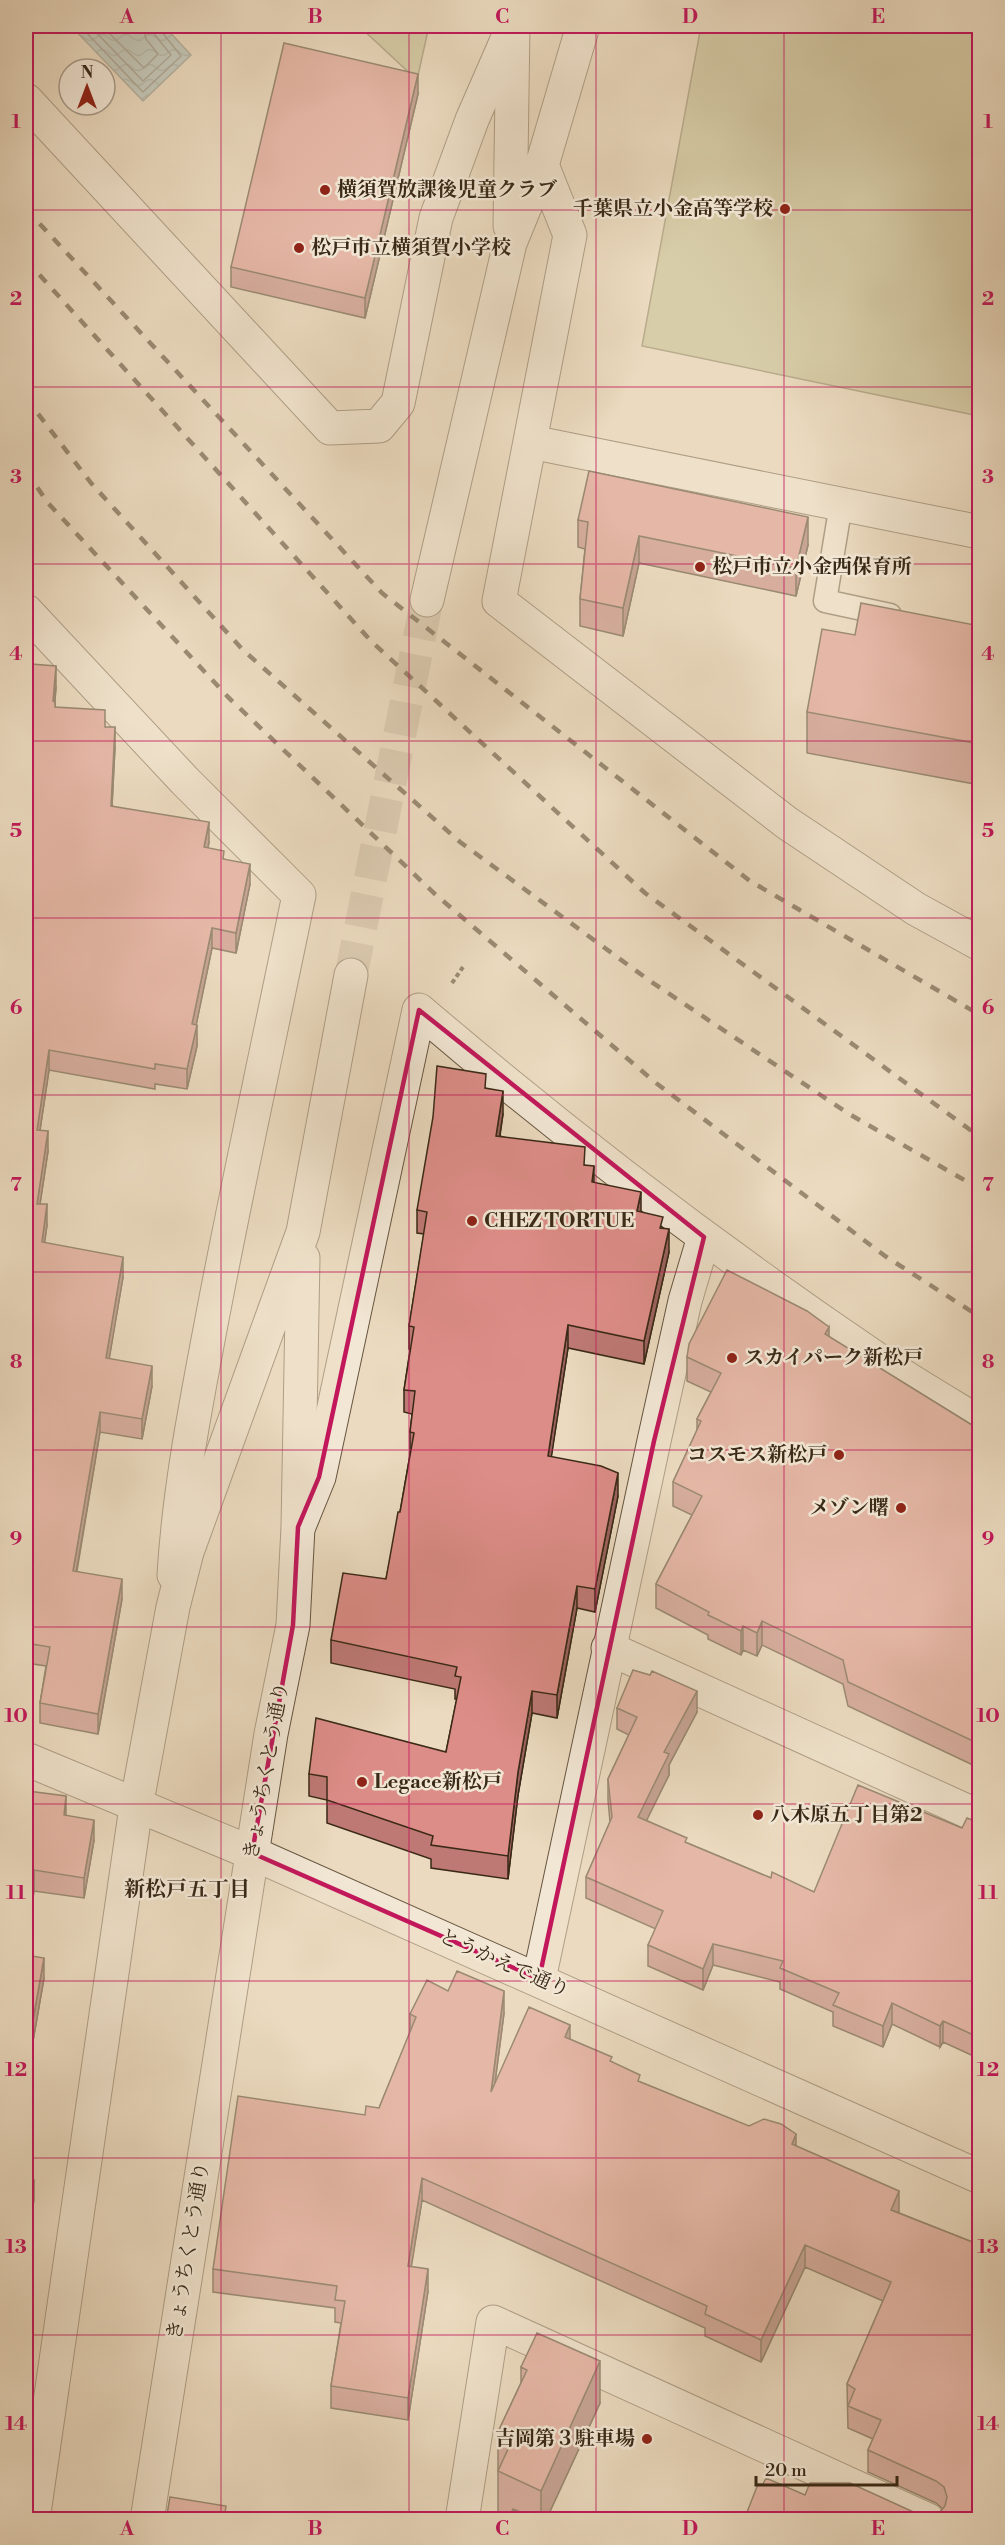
<svg xmlns="http://www.w3.org/2000/svg" width="1005" height="2545" font-family="'Libre Bodoni','Noto Serif JP',serif">
	<style>
		.grass { fill: #bfbd8c; stroke: #7c7351; stroke-width: 1.5 }
		.water { fill: url(#water-waves); stroke: #747f78; stroke-width: 1.5 }
		.lines { fill: none; stroke-linecap: round; stroke-linejoin: round }
		.shore { stroke: #6a7068; stroke-width: 1.5 }
		.tertiary-tunnel { stroke: #c7b79d; stroke-width: 33; stroke-dasharray: 33 16; stroke-linecap: butt }
		.service-casing { stroke: #665540; stroke-width: 25 }
		.minor-casing { stroke: #665540; stroke-width: 35 }
		.tertiary-casing { stroke: #665540; stroke-width: 35 }
		.path { stroke: #392916; stroke-width: 4; stroke-dasharray: 4.5 3; stroke-linecap: butt }
		.service { stroke: #f2e7d5; stroke-width: 22 }
		.minor { stroke: #f2e7d5; stroke-width: 33 }
		.tertiary { stroke: #f2e7d5; stroke-width: 33 }
		.rail { stroke: #392916; stroke-width: 4.5; stroke-dasharray: 10 10; stroke-linecap: butt }
		.wall { fill: #be7975; stroke: #392916; stroke-width: 1.5 }
		.shaded-wall { fill: #9b635f; stroke: #392916; stroke-width: 1.5 }
		.building { fill: #dd8d88; stroke: #392916; stroke-width: 1.5 }
		.marked { fill: none; stroke: #c2185b; stroke-width: 4.5; stroke-linejoin: round }
		.grid { fill: none; stroke: #c2185b; stroke-width: 1.5; stroke-opacity: 0.55 }
		.poi-dot { fill: #8f2418; stroke: #f2e7d5; stroke-width: 2 }
		.labels { text-anchor: middle; dominant-baseline: central; stroke-width: 5; stroke-linejoin: round; paint-order: stroke }
		.poi-label { font-size: 20px; font-weight: bold; fill: #392916; stroke: #f2e7d5; text-anchor: start }
		.street-label { font-size: 20px; fill: #392916; stroke: #f2e7d5 }
		.neighbourhood-label { font-size: 21px; font-weight: bold; fill: #392916; stroke: #f2e7d5 }
		.neatline { fill: none; stroke: #c2185b; stroke-width: 2 }
		.grid-label { font-size: 20px; text-anchor: middle; font-weight: bold; fill: #c2185b }
	</style>
	<defs>
		<pattern id="water-waves" width="16" height="10" patternUnits="userSpaceOnUse" patternTransform="scale(1.5)"><rect width="16" height="10" fill="#9bb8ba"/><path d="M0 5q4-4 8 0t8 0" fill="none" stroke="#7f9696"/></pattern>
	</defs>
	<rect width="100%" height="100%" fill="#ebdabf"/>
	<filter id="stains"><feTurbulence type="fractalNoise" baseFrequency=".00333" numOctaves="4"/><feColorMatrix values="0 0 0 0 .2 0 0 0 0 .09 0 0 0 0 .02 0 0 0 .5 -.17"/></filter>
	<radialGradient id="worn" r=".72"><stop offset=".6" stop-color="#630" stop-opacity="0"/><stop offset="1" stop-color="#630" stop-opacity=".3"/></radialGradient>
	<path class="grass" d="M359 26H429L417 80Z
		M701 26H979V416L642 346Z"/>
	<path class="water" d="M71 26H164L191 55 143 101Z"/>
	<g class="lines">
		<path class="shore" d="M80 26 143 92 181 56 161 31 160 26
			M90 26 143 81 171 55 155 35 152 26
			M102 26 144 68 158 54 146 39 143 26"/>
		<path class="tertiary-tunnel" d="M351 975 427 600"/>
		<g class="service-casing">
			<path id="service" d="M841 504 825 601 890 615"/>
		</g>
		<g class="minor-casing">
			<path id="minor" d="M26 100 330 428 379 426 398 403 436 218 472 120 513 26
				M542 165 570 235 499 601 787 823 916 909 980 944
				M26 611 185 781 299 895C270 1036 239 1177 212 1319 196 1404 179 1489 174 1575
				M299 1526 319 1477 419 1010C562 1132 712 1247 868 1353 904 1378 942 1400 980 1423
				M608 1648 980 1817
				M539 1979 654 1441 685 1301 704 1237
				M462 2520 493 2322 928 2520"/>
		</g>
		<g class="tertiary-casing">
			<path id="tertiary" d="M510 226 513 26
				M531 442 980 532
				M427 600 510 243 542 165 583 26
				M26 1759 252 1853 980 2177
				M33 2520 136 1807 173 1607 187 1552 303 1232 351 975
				M147 2520 271 1734 293 1625 298 1527 303 1258"/>
		</g>
		<path class="path" d="M452 983 463 967"/>
		<use href="#service" class="service"/>
		<use href="#minor" class="minor"/>
		<use href="#tertiary" class="tertiary"/>
		<path class="rail" d="M26 209 382 593 750 881 980 1015
			M26 260 371 641 645 893 980 1137
			M26 398 91 483 243 650 460 842 650 981 849 1114 980 1189
			M26 471 48 503 229 698 436 895 656 1083 885 1256 980 1317"/>
	</g>
	<path class="wall" d="M418 94 365 318 231 287V267Z
		M578 520 808 545 796 596 639 563 623 636 580 626V599L585 549 578 547Z
		M980 626V785L807 753V712L855 635Z
		M26 648 33 664 56 687 55 701V707L105 727 115 747 112 806 209 842 208 848 224 859 250 884 236 953 212 948 196 1025 197 1046 187 1089 155 1084V1089L49 1070 40 1130 48 1151 40 1204 47 1225 44 1243 123 1277 109 1358 152 1386 142 1439 100 1432 77 1571 122 1599 98 1734 40 1723V1703L46 1666 26 1663Z
		M486 1089 503 1114 500 1136 585 1165 594 1183 641 1212 663 1228 669 1252 644 1364 568 1348 551 1457 618 1496 595 1612 577 1608 557 1718 532 1713 518 1795 508 1879 431 1868V1859L327 1823V1800L309 1796V1774L446 1752 457 1699H455V1689L331 1663V1640L386 1579 400 1512 410 1455V1432L412 1414 404 1412V1390L410 1350 409 1349V1326L424 1234 417 1233V1210Z
		M829 1337 980 1430 975 1766 848 1706 843 1684 762 1645 757 1656 743 1650 741 1655 708 1639V1635L656 1608V1584L692 1515 673 1506V1482L697 1431V1419L711 1392 687 1381V1357Z
		M617 1708 697 1712 669 1765V1775L646 1820 687 1843 771 1878 814 1892 962 1828 980 1823V2059L943 2042 940 2047 892 2024 883 2047 833 2026V2012L780 1989V1982L713 1965 703 1990 648 1966V1945L656 1929 586 1898V1877L610 1822 608 1800V1779L629 1735 617 1729Z
		M26 1759 28 1791 66 1816 94 1840 84 1898 34 1891 26 1941Z
		M26 1955 44 1978 33 2041 26 2039Z
		M448 1991 504 2013 495 2082 570 2039 612 2062 640 2082 796 2146 899 2213 980 2245V2515L977 2520H744L805 2495 929 2516 939 2513 943 2509 936 2503 868 2472V2450L873 2439 848 2428 847 2384 883 2301 805 2267 761 2362 705 2336V2328L422 2200 411 2266 428 2291 408 2420 331 2408V2386L341 2323 335 2322V2308L213 2292V2269L365 2115 379 2108 410 2033V2014Z
		M521 2367 600 2403 546 2520H508L509 2517 498 2512V2432L521 2383Z"/>
	<path class="shaded-wall" d="M418 74V94L365 318V298Z
		M808 517V545L796 596V568Z
		M639 536V563L623 636V608Z
		M56 666V687L53 721V701Z
		M115 727V747L111 826V806Z
		M209 822V842L204 867V847Z
		M250 864V884L236 953V933Z
		M212 928V948L192 1045V1024Z
		M197 1025V1046L187 1089V1069Z
		M49 1050V1070L37 1150V1130Z
		M503 1091V1114L496 1158V1136Z
		M48 1131V1151L37 1224V1204Z
		M594 1166V1189L592 1182Z
		M641 1192V1215L637 1211Z
		M47 1204V1225L42 1263V1242Z
		M669 1229V1252L644 1364V1341Z
		M123 1257V1277L106 1378V1358Z
		M568 1325V1348L548 1479V1456Z
		M829 1327V1351L825 1334Z
		M152 1366V1386L142 1439V1419Z
		M100 1412V1432L73 1591V1571Z
		M618 1473V1496L595 1612V1589Z
		M122 1579V1599L98 1734V1714Z
		M577 1586V1608L557 1718V1695Z
		M762 1621V1645L757 1656V1633Z
		M743 1626V1650L741 1655V1631Z
		M532 1691V1713L518 1795 508 1879V1856L518 1772Z
		M697 1691V1712L669 1765V1775L638 1838V1817L664 1752Z
		M980 1732V1756L975 1766V1742Z
		M66 1796V1817L64 1815Z
		M94 1820V1840L84 1898V1878Z
		M34 1870V1891L26 1941V1920Z
		M713 1944V1965L703 1990V1969Z
		M44 1958V1978L33 2041V2020Z
		M504 1991V2013L491 2114V2092Z
		M892 2003V2024L883 2047V2026Z
		M943 2021V2042L940 2047V2026Z
		M570 2025V2047L565 2037Z
		M796 2134V2156L792 2144Z
		M422 2178V2200L408 2288V2266Z
		M34 2180V2200L26 2249V2229Z
		M899 2191V2213L891 2210Z
		M805 2245V2267L761 2362V2340Z
		M428 2269V2291L408 2420V2398Z
		M600 2361V2403L546 2520H541V2491Z
		M980 2493V2515L977 2520H967Z"/>
	<path class="building" d="M284 43 418 74 365 298 231 267Z
		M589 471 808 517 796 568 639 536 623 608 580 599 588 522 578 520Z
		M861 603 980 626V744L807 712 822 629 855 635Z
		M26 648H33L31 664 56 666 53 701 55 702V707L105 710V727H115L111 806 209 822 204 847 224 851 223 859 250 864 236 933 212 928 192 1024 197 1025 187 1069 155 1064V1069L49 1050 37 1130 48 1131 37 1204H47L42 1242 123 1257 106 1358 152 1366 142 1419 100 1412 73 1571 122 1579 98 1714 40 1703 50 1647 26 1643Z
		M437 1066 486 1074 485 1088 503 1091 496 1136 585 1147 584 1165 594 1166 592 1182 641 1192 637 1211 663 1217 660 1228 669 1229 644 1341 568 1325 548 1456 601 1466 618 1473 595 1589 577 1586 557 1695 532 1691 518 1772 508 1856 431 1845 433 1836 327 1800V1777L309 1774 316 1718 446 1752 461 1677 455 1676 457 1667 331 1640 343 1573 386 1579 398 1512H400L414 1433 410 1432 415 1391 404 1390 414 1327 409 1326 427 1212 417 1210 433 1117Z
		M727 1270 807 1311 829 1327 825 1334 980 1430V1732L975 1742 848 1682 843 1660 762 1621 757 1633 743 1626 741 1631 708 1615 709 1612 656 1584 702 1496 673 1482 701 1421 697 1419 721 1373 687 1357 689 1344Z
		M633 1670 650 1675 652 1671 697 1691 664 1752 669 1754 638 1817 687 1838 685 1842 771 1878 772 1872 814 1892 858 1785 962 1828 967 1818 980 1823V2038L943 2021 940 2026 892 2003 883 2026 833 2005 839 1993 780 1968 783 1961 713 1944 703 1969 648 1945 663 1911 586 1877 612 1817 608 1779 637 1717 617 1708Z
		M26 1759 28 1791 66 1796 64 1815 94 1820 84 1878 34 1870 26 1920Z
		M26 1955 44 1958 33 2020 26 2019Z
		M457 1971 504 1991 491 2092 529 2007 570 2025 565 2037 612 2057 610 2061 640 2075 638 2081 749 2126 764 2119 781 2124 796 2134 792 2144 899 2191 891 2210 980 2245V2493L967 2520H744L758 2484H763L766 2478 805 2495 810 2483H850L920 2515 929 2516 939 2513 945 2506 947 2497 944 2487 936 2481 868 2450 881 2420 848 2406 855 2389 847 2384 891 2282 805 2245 761 2340 705 2314 707 2306 422 2178 408 2266 428 2269 408 2398 331 2386 345 2301 335 2300 337 2286 213 2269 238 2096 365 2115 366 2106 379 2108 416 2017 410 2014 427 1980 448 1991Z
		M26 2177 34 2180 26 2229Z
		M537 2333 600 2361 541 2491 498 2471 513 2438 498 2432 527 2370 521 2367Z
		M170 2497 226 2506 225 2513 271 2520H166Z
		M513 2509 539 2520H508Z"/>
	<path d="M0 0H1005V2545H0ZM419 1010 704 1237 654 1441 539 1979 252 1853 293 1625 298 1527 319 1477Z" fill="#ebdabf" fill-opacity=".55" fill-rule="evenodd"/>
	<path class="marked" d="M419 1010 704 1237 654 1441 539 1979 252 1853 293 1625 298 1527 319 1477Z"/>
	<path class="grid" d="M221 26V2520M409 26V2520M596 26V2520M784 26V2520M26 210H980M26 387H980M26 564H980M26 741H980M26 918H980M26 1095H980M26 1272H980M26 1450H980M26 1627H980M26 1804H980M26 1981H980M26 2158H980M26 2335H980"/>
	<g class="poi-dot">
		<circle cx="325" cy="190" r="6"/>
		<circle cx="785" cy="209" r="6"/>
		<circle cx="299" cy="248" r="6"/>
		<circle cx="700" cy="567" r="6"/>
		<circle cx="472" cy="1221" r="6"/>
		<circle cx="732" cy="1358" r="6"/>
		<circle cx="839" cy="1455" r="6"/>
		<circle cx="901" cy="1508" r="6"/>
		<circle cx="362" cy="1782" r="6"/>
		<circle cx="758" cy="1815" r="6"/>
		<circle cx="647" cy="2439" r="6"/>
	</g>
	<g class="labels">
		<g class="poi-label">
			<text x="337" y="190">横須賀放課後児童クラブ</text>
			<text x="773" y="209" text-anchor="end">千葉県立小金高等学校</text>
			<text x="311" y="248">松戸市立横須賀小学校</text>
			<text x="712" y="567">松戸市立小金西保育所</text>
			<text x="484" y="1221">CHEZ TORTUE</text>
			<text x="744" y="1358">スカイパーク新松戸</text>
			<text x="827" y="1455" text-anchor="end">コスモス新松戸</text>
			<text x="889" y="1508" text-anchor="end">メゾン曙</text>
			<text x="374" y="1782">Legace新松戸</text>
			<text x="770" y="1815">八木原五丁目第2</text>
			<text x="635" y="2439" text-anchor="end">吉岡第３駐車場</text>
		</g>
		<g class="street-label">
			<text transform="translate(267 1771) rotate(-80)">きょうちくとう通り</text>
			<text transform="translate(504 1964) rotate(24)">とうかえで通り</text>
			<text transform="translate(189 2251) rotate(-81)">きょうちくとう通り</text>
		</g>
		<g class="neighbourhood-label">
			<text x="187" y="1890">新松戸五丁目</text>
		</g>
	</g>
	<rect width="1005" height="2545" fill="none" stroke="#ebdabf" stroke-width="66"/>
	<g transform="translate(87 87)"><circle r="28" fill="#f2e7d5" stroke="#a89b89" stroke-width="1.5"/>
	<path d="M0-4.5L10 22L0 15L-10 22Z" fill="#8f2418"/>
	<text y="-9" font-size="16" font-weight="bold" text-anchor="middle" fill="#392916">N</text>
	</g>
	<path d="M756 2476v9h141v-9" fill="none" stroke="#392916" stroke-width="3"/>
	<text x="765" y="2476" font-size="18" fill="#392916" stroke="#f2e7d5" stroke-width="4.5" paint-order="stroke">20 m</text>
	<rect x="33" y="33" width="939" height="2479" class="neatline"/>
	<g class="grid-label">
		<text x="127" y="23">A</text>
		<text x="315" y="23">B</text>
		<text x="502" y="23">C</text>
		<text x="690" y="23">D</text>
		<text x="878" y="23">E</text>
		<text x="16" y="128">1</text>
		<text x="988" y="128">1</text>
		<text x="16" y="305">2</text>
		<text x="988" y="305">2</text>
		<text x="16" y="483">3</text>
		<text x="988" y="483">3</text>
		<text x="16" y="660">4</text>
		<text x="988" y="660">4</text>
		<text x="16" y="837">5</text>
		<text x="988" y="837">5</text>
		<text x="16" y="1014">6</text>
		<text x="988" y="1014">6</text>
		<text x="16" y="1191">7</text>
		<text x="988" y="1191">7</text>
		<text x="16" y="1368">8</text>
		<text x="988" y="1368">8</text>
		<text x="16" y="1545">9</text>
		<text x="988" y="1545">9</text>
		<text x="16" y="1722">10</text>
		<text x="988" y="1722">10</text>
		<text x="16" y="1899">11</text>
		<text x="988" y="1899">11</text>
		<text x="16" y="2076">12</text>
		<text x="988" y="2076">12</text>
		<text x="16" y="2253">13</text>
		<text x="988" y="2253">13</text>
		<text x="16" y="2430">14</text>
		<text x="988" y="2430">14</text>
		<text x="127" y="2535">A</text>
		<text x="315" y="2535">B</text>
		<text x="502" y="2535">C</text>
		<text x="690" y="2535">D</text>
		<text x="878" y="2535">E</text>
	</g>
	<rect width="100%" height="100%" filter="url(#stains)"/>
	<rect width="100%" height="100%" fill="url(#worn)"/>
</svg>
